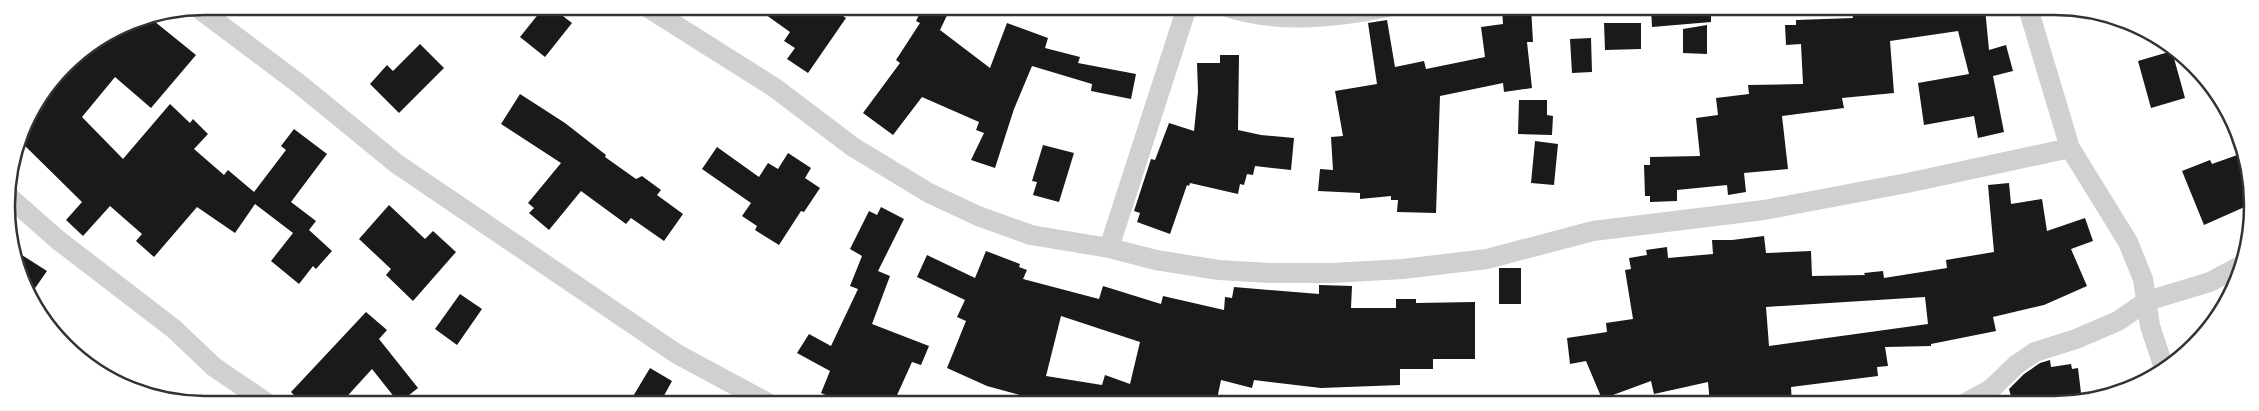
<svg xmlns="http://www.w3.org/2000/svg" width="2259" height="411" font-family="'Roboto Condensed',sans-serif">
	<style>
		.building { fill: #1a1a1a; fill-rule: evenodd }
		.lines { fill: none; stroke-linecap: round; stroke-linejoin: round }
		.minor { stroke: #d0d0d0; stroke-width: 20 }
		.rim { fill: none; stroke: #333; stroke-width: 2.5 }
	</style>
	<rect width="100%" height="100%" fill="#fff"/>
	<path class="building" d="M544 7H551L572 23 545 57 520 37Z
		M755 7H829L846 18 808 73 787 59 795 48 784 41 790 32Z
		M923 7H951L940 30 990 68 1007 23 1048 38 1045 48 1080 57 1078 63 1136 74 1131 99 1091 91 1092 84 1032 66 1014 109 995 168 971 160 984 133 976 130 979 122 922 97 893 135 863 113 900 63 896 60 920 23 916 21Z
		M1502 7H1531L1533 42H1527L1532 88 1504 92 1503 83 1440 96 1436 213 1397 212 1398 200H1391V196L1360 199V193L1318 191 1320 169 1333 170 1331 137 1343 136 1335 91 1377 84 1368 23 1387 20 1395 67 1424 61 1426 69 1485 57 1481 27 1503 24Z
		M1651 8H1711V22L1652 27Z
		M1851 8H1878L1879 15 1925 8H1985L1989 50 2006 45 2013 71 1993 76 2004 132 1978 138 1974 116 1924 125 1918 83 1969 74 1958 31 1890 41 1894 93 1842 98 1844 108 1782 116 1788 169 1744 173 1746 192 1728 195 1727 185 1677 190V201L1650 202V196H1645L1644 165H1650V157L1700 156 1696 118 1718 115 1716 98 1749 94 1748 85 1803 84 1801 44 1786 45 1785 25H1796V20L1853 18Z
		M149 17 196 55 151 108 115 77 82 117 123 159 170 104 190 123 193 119 208 134 194 149 224 175 228 170 254 192 286 150 281 146 294 129 327 154 291 202 316 221 309 230 332 251 316 269 313 266 299 284 271 261 293 233 255 204 235 233 197 207 154 257 136 241 142 234 110 206 83 236 66 220 82 202 19 140 22 129 65 64 130 21Z
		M1604 23H1641V49L1605 50Z
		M1707 25V54L1683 53V29Z
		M1591 38 1592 72 1572 73 1570 39Z
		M420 44 444 68 399 113 370 84 387 65 393 71Z
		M2172 51 2185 98 2151 108 2138 61Z
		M1220 55H1239L1238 130 1261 135 1294 138 1291 170 1255 166 1253 175 1247 174 1244 185 1240 184 1238 194 1190 183 1189 186 1187 185 1170 234 1137 222 1140 213 1134 211 1151 159 1155 160 1169 123 1194 131 1198 92 1197 63H1220Z
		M520 94 565 123 606 155 605 157 636 179 642 176 661 190 657 195 683 214 664 241 631 218 626 224 581 191 549 230 529 213 534 208 528 203 561 163 501 124Z
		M1519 100H1547V115L1553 116 1552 135 1518 134Z
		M1535 141 1558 144 1554 185 1531 183Z
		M1043 145 1074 153 1059 202 1033 195 1037 182 1032 181Z
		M717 147 759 177 768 163 778 169 788 153 811 168 805 178 820 188 804 212 801 211 779 245 755 230 757 226 742 216 751 203 702 169Z
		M2240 154 2247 174 2249 205 2204 225 2182 171 2210 160 2212 164Z
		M2009 183 2011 204 2042 199 2047 231 2085 218 2093 241 2071 249 2087 286 2044 305 1993 317 1996 331 1931 344V346L1885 347 1888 366 1877 367 1878 376 1791 387 1792 404H1710L1708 382 1654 394 1651 381 1602 399 1586 361 1570 364 1567 338 1607 332 1606 323 1633 319 1625 270 1631 269 1629 258 1647 255 1646 250 1667 247 1668 258 1713 254 1712 240H1732L1764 236 1766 253 1811 251 1812 276 1865 275 1864 273 1883 271 1884 278 1947 268 1946 260 1994 252 1988 185ZM1925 297 1928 324 1769 346 1766 307Z
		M389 205 425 239 433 231 456 252 413 301 386 275 391 269 359 239Z
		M881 207 904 219 878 271 890 276 872 324 929 346 921 365 912 362 893 404H846L821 393 830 371 797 353 809 334 831 346 858 289 850 286 862 256 850 249 869 211 877 215Z
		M14 250 47 271 31 294 17 269Z
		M986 251 1020 264 1019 267 1027 270 1023 279 1099 299 1103 286 1161 304 1163 296 1224 310 1225 297 1232 298 1234 287 1319 294V285L1352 286 1351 308H1396V299H1416V303L1475 302V359H1433V369H1400V385L1321 388 1254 380 1252 388 1221 380 1216 404H1040L1041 401 987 386 947 368 966 321 957 317 965 300 917 277 927 255 975 278ZM1061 316 1140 342 1130 384 1105 375 1102 385 1046 376Z
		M1499 268H1521V304H1499Z
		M460 294 482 309 457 345 435 329Z
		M366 312 387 330 379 339 418 388 399 403 372 369 341 403H302L291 392Z
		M2050 360 2051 367 2071 364 2072 369 2078 368 2081 393 2044 400 2045 404H2013L2009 389 2024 374 2040 363Z
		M650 368 672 381 660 403H629Z"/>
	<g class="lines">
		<path class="minor" d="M647 7 775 88 853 147 929 193 978 216 1031 235 1109 248 1156 260 1219 270 1270 273H1332L1403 269 1487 259 1593 231 1764 210 1907 183 2070 148
			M1227 7C1279 24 1335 18 1388 7
			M198 8 298 83 397 164 677 354 768 403
			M2028 8 2070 148 2128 242 2143 279 2150 326 2164 368
			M7 195 58 240 174 329 214 367 267 403
			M1109 248 1187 7
			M1964 404 1991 389 2016 365 2035 352 2076 339 2118 321 2147 301 2210 282 2240 266"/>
	</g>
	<path d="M0 0H2259V411H0ZM205 15H2054A190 190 0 0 1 2244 205V206A190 190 0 0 1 2054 396H205A190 190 0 0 1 15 206V205A190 190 0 0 1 205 15Z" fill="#fff" fill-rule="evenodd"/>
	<path class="rim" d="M205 15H2054A190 190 0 0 1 2244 205V206A190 190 0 0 1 2054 396H205A190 190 0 0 1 15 206V205A190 190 0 0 1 205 15Z"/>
</svg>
